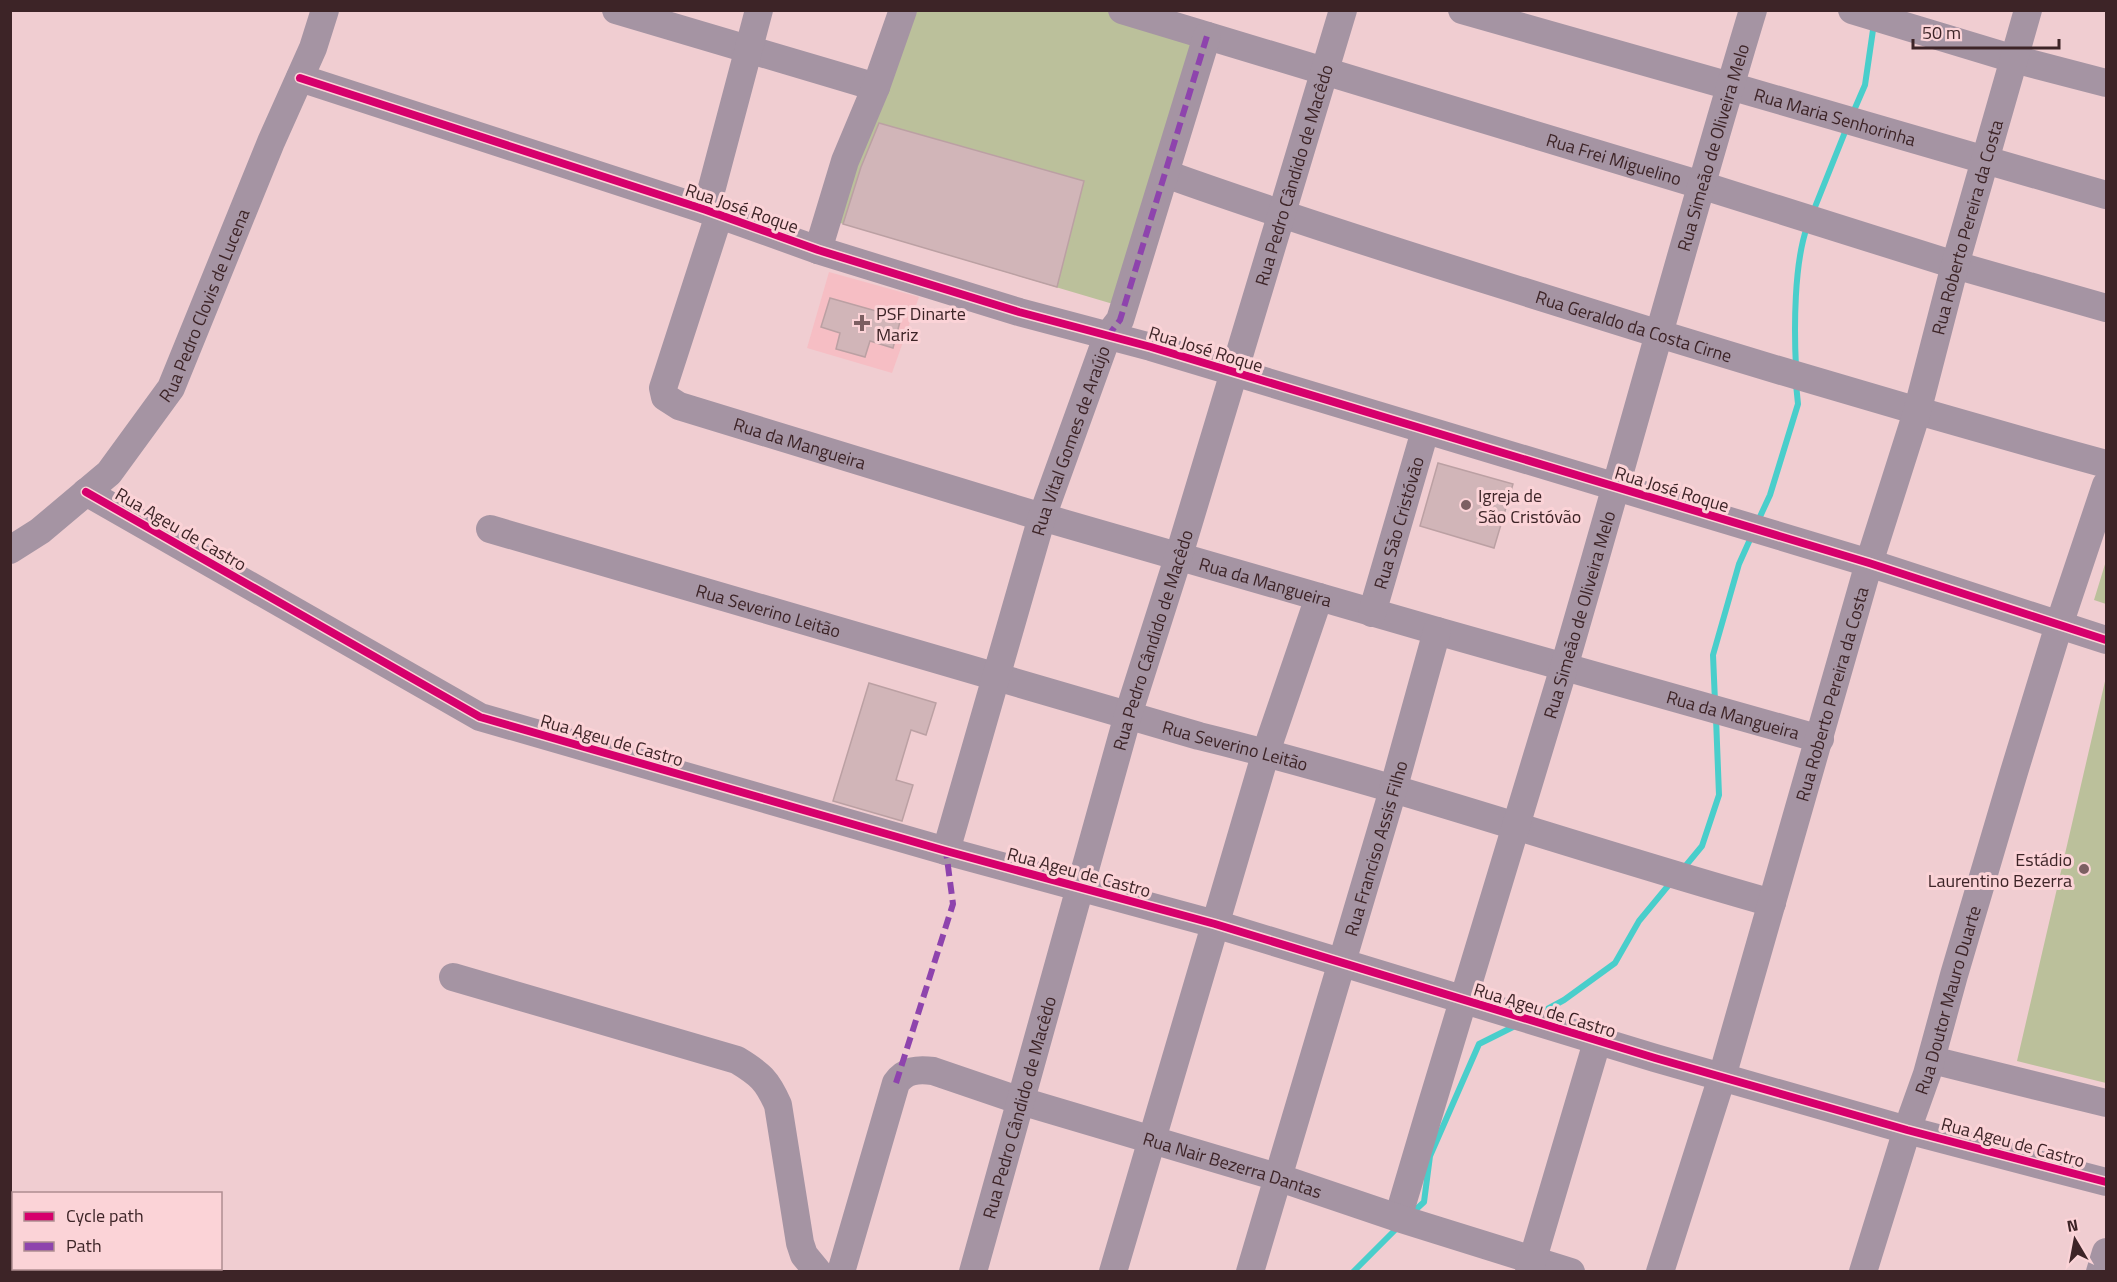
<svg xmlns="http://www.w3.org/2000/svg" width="2117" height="1282" font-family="'Titillium Web',sans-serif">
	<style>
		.built { fill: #f6bec4 }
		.green { fill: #bbc09b }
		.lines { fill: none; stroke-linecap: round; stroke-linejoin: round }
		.stream { stroke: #49cecb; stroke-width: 6 }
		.building { fill: #d1b5b8; stroke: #bba0a3; stroke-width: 1.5 }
		.minor { stroke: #a594a3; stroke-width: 28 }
		.quiet { stroke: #8e44ad; stroke-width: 6; stroke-dasharray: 12 6; stroke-linecap: butt }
		.cycleway-casing { stroke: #fbd3d7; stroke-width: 11 }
		.cycleway { stroke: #d6006c; stroke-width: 8 }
		.poi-dot { fill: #7c5f62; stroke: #fbd3d7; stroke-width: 2 }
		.labels { text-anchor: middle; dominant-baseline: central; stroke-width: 6; stroke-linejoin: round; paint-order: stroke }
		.street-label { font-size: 18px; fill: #3d2427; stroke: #fbd3d7 }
		.poi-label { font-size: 18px; fill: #3d2427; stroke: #fbd3d7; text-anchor: start }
	</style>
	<rect width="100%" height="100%" fill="#f0cdd1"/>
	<path class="built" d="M829 272 919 297 892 373 807 348Z"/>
	<path class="green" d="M913 11H1108L1198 37 1113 304 837 222Z
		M2106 561V604L2094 600Z
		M2106 677V1083L2017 1061Z"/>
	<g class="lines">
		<path class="stream" d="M1852 115 1865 85 1874 23
			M1813 212 1847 127
			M1796 368C1794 328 1794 264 1807 227
			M1758 521 1770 495 1798 404 1796 384
			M1715 702 1713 655 1739 564 1752 535
			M1683 869 1702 846 1719 795 1716 718
			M1540 1013 1564 1000 1615 963 1639 921 1672 881
			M1411 1214 1424 1202 1430 1156 1479 1044 1515 1026
			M1353 1272 1397 1228"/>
	</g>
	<path class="building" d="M879 123 1084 181 1057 287 843 224 861 167Z
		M830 298 901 318 893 348 870 341 865 357 836 349 840 333 821 327Z
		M1438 463 1513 484 1494 548 1420 526Z
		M869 683 936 703 926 735 911 730 896 780 913 785 902 821 833 801Z"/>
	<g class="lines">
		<g class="minor">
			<path d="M616 10 876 87"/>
			<path id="s1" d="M1122 10 1701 185 1955 265 2106 308"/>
			<path id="s2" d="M1462 10 1730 86 2106 195"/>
			<path d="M1852 10 2014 59 2106 83"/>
			<path d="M300 78 706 210 818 250 1019 312 1151 347 1869 563 2106 640"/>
			<path id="s3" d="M1166 174C1280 215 1394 251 1509 287 1707 350 1906 409 2106 464"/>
			<path d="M706 210 759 10"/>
			<path id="s4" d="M719 215 663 388 665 397 679 406 1042 517 1437 631 1820 739"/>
			<path d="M818 250 845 161 876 87 903 10"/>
			<path d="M86 492 480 717 946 851 1215 924 1655 1058 1907 1130 2106 1182"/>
			<path id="s5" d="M490 529 1199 736C1392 783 1580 849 1772 903"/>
			<path id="s6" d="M10 550 40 531 109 473 171 388 271 142 313 48 325 10"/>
			<path id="s7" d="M1372 613 1425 431"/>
			<path id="s8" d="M946 851 1042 517 1107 337 1120 320 1207 36"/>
			<path d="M453 977 737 1060C760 1074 767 1080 778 1105L800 1243 804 1255 818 1272"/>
			<path d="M1932 1060 2106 1103"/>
			<path id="s9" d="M1398 1218C1452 1034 1509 851 1564 667 1628 448 1687 228 1753 10"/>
			<path id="s10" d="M841 1272 896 1083C905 1070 918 1069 933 1071L1021 1101 1277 1177 1398 1218 1571 1272"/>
			<path id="s11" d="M973 1272 1128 715 1179 555 1343 10"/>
			<path d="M1113 1272 1266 752 1319 597"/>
			<path id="s12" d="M1250 1272 1393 790 1437 631"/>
			<path d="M1529 1272 1597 1042"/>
			<path id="s13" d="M1660 1272 1722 1077 1869 563 1917 412 1955 265 2028 10"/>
			<path id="s14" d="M1863 1272 1907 1130 1927 1074 1954 975 2014 772 2059 625 2106 485"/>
			<path d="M2100 1272 2106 1252"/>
		</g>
		<path class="quiet" d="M1107 337 1120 320 1207 36
			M896 1083 953 904 946 851"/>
		<g class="cycleway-casing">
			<path id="cycleway" d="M300 78 706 210 818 250 1019 312 1151 347 1869 563 2106 640
				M86 492 480 717 946 851 1215 924 1655 1058 1907 1130 2106 1182"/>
		</g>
		<use href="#cycleway" class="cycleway"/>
	</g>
	<g class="poi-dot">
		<path d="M859 314h6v6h6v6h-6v6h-6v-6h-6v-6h6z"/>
		<circle cx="1466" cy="505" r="6"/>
		<circle cx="2084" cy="869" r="6"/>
	</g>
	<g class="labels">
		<g class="street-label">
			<text stroke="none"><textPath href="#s2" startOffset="388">Rua Maria Senhorinha</textPath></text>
			<text stroke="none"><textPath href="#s9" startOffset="1116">Rua Simeão de Oliveira Melo</textPath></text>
			<text stroke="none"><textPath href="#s1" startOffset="514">Rua Frei Miguelino</textPath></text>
			<text stroke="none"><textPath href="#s11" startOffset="1143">Rua Pedro Cândido de Macêdo</textPath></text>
			<text transform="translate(742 208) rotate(19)">Rua José Roque</text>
			<text stroke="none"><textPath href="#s13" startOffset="1089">Rua Roberto Pereira da Costa</textPath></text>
			<text stroke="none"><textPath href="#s6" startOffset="320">Rua Pedro Clovis de Lucena</textPath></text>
			<text stroke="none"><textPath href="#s3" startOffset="492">Rua Geraldo da Costa Cirne</textPath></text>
			<text transform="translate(1206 349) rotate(17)">Rua José Roque</text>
			<text stroke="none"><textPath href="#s8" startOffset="429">Rua Vital Gomes de Araújo</textPath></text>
			<text stroke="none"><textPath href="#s4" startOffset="334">Rua da Mangueira</textPath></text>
			<text transform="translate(1672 489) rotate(17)">Rua José Roque</text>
			<text stroke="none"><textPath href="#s7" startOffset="94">Rua São Cristóvão</textPath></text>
			<text transform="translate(181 529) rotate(30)">Rua Ageu de Castro</text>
			<text stroke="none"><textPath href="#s4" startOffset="820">Rua da Mangueira</textPath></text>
			<text stroke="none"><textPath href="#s5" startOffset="290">Rua Severino Leitão</textPath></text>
			<text stroke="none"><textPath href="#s9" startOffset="630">Rua Simeão de Oliveira Melo</textPath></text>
			<text stroke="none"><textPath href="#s11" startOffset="657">Rua Pedro Cândido de Macêdo</textPath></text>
			<text stroke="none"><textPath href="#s13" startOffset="603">Rua Roberto Pereira da Costa</textPath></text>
			<text stroke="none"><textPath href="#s4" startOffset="1306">Rua da Mangueira</textPath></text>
			<text transform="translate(612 740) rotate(16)">Rua Ageu de Castro</text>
			<text stroke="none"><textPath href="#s5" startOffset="776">Rua Severino Leitão</textPath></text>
			<text stroke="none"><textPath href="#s12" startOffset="442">Rua Franciso Assis Filho</textPath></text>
			<text transform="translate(1079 872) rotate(15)">Rua Ageu de Castro</text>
			<text stroke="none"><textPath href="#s14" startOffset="285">Rua Doutor Mauro Duarte</textPath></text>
			<text transform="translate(1545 1010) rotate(17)">Rua Ageu de Castro</text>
			<text stroke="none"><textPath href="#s11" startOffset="171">Rua Pedro Cândido de Macêdo</textPath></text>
			<text transform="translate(2013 1142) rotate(15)">Rua Ageu de Castro</text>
			<text stroke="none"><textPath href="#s10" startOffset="552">Rua Nair Bezerra Dantas</textPath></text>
		</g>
		<g class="poi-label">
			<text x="876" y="313">PSF Dinarte<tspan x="876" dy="21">Mariz</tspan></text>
			<text x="1478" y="495">Igreja de<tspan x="1478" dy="21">São Cristóvão</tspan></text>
			<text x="2072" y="859" text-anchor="end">Estádio<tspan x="2072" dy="21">Laurentino Bezerra</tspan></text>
		</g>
	</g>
	<rect width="2117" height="1282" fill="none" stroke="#3d2427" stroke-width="24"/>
	<rect x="12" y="1192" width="210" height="78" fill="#fbd3d7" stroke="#af8d91" stroke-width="1.5"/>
	<rect x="24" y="1212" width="30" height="9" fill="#d6006c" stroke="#af8d91" stroke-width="1.5"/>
	<text x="66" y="1222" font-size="18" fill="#3d2427">Cycle path</text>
	<rect x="24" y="1242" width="30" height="9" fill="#8e44ad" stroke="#af8d91" stroke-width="1.5"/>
	<text x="66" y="1252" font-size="18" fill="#3d2427">Path</text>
	<g transform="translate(2075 1240) rotate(350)" stroke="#fbd3d7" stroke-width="4.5" paint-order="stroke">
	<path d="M0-4.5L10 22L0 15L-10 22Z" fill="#3d2427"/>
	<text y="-9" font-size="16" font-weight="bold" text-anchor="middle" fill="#3d2427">N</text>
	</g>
	<path d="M1913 39v9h146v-9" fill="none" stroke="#3d2427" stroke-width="3"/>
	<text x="1922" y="39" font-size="18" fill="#3d2427" stroke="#fbd3d7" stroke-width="4.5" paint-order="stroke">50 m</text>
</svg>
